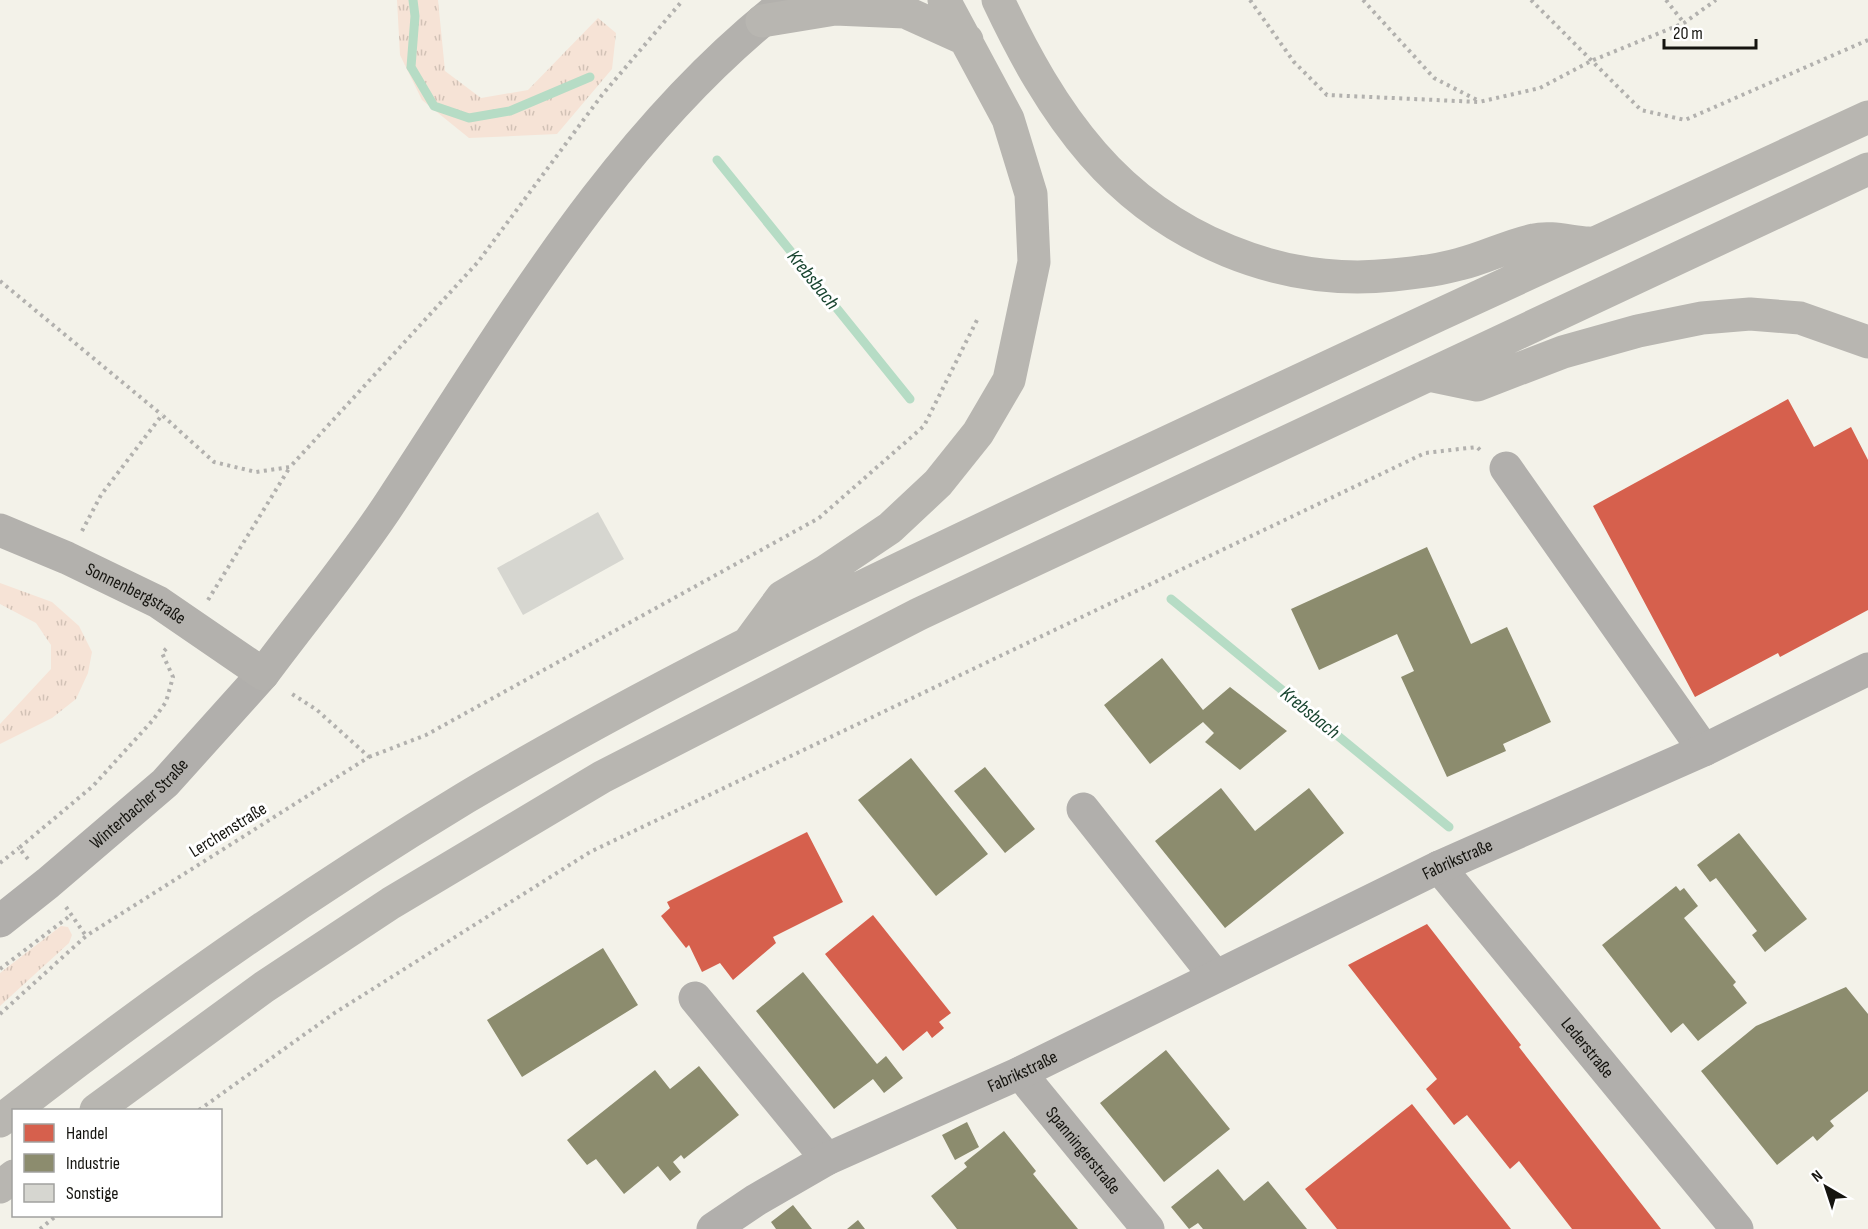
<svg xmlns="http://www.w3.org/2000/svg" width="1868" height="1229" font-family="'Sofia Sans Condensed',sans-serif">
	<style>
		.grass { fill: url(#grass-tufts) }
		.shops { fill: #d6604d }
		.industry { fill: #8c8c6e }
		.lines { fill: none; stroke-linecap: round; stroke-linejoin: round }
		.stream { stroke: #b6dcc5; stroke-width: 9 }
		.building { fill: #d6d6d0 }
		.path { stroke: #b2b1ae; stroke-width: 4; stroke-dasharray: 3 4.5; stroke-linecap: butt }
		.minor { stroke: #b1afac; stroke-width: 33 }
		.major { stroke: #b3b1ad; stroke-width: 33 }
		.highway { stroke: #b8b6b1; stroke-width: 33 }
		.labels { text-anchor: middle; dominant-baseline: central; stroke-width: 6; stroke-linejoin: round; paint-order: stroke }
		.street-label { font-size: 18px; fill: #15140f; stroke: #fff }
		.water-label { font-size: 20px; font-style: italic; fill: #194530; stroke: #fff }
	</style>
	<defs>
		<pattern id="grass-tufts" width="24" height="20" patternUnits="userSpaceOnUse" patternTransform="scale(1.5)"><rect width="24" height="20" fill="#f6e3d6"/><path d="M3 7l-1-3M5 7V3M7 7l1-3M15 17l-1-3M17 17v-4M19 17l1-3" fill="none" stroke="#d2c2b6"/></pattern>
	</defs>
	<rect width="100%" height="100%" fill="#f3f2e9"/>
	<path class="grass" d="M397 0H438L445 71 481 98 528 90 598 18 616 33 612 69 557 134 469 138 422 100 400 55Z
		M0 583 52 602 79 626 92 652 88 673 76 699 52 718 0 744V724L51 669V645L36 623 0 604Z
		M61 926 68 927 72 935 69 943 0 1006V973Z"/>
	<path class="shops" d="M1788 399 1814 447 1851 427 1868 460V610L1780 657 1778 653 1695 697 1593 506Z
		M807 832 843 902 773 937 776 943 733 980 720 963 702 972 689 945 686 948 661 916 670 908 667 902Z
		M873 915 951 1013 939 1022 944 1028 932 1038 927 1031 903 1051 825 954Z
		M1427 924 1521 1045 1519 1047 1661 1229H1572L1519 1161 1510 1169 1467 1115 1454 1125 1426 1089 1437 1079 1348 965Z
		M1412 1104 1511 1229H1337L1305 1189Z"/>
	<path class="industry" d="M1427 547 1471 644 1507 627 1551 722 1503 744 1506 751 1447 777 1401 677 1414 671 1397 634 1319 670 1291 609Z
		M1162 658 1203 710 1230 687 1287 731 1240 770 1205 742 1214 733 1203 722 1150 764 1104 705Z
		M911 758 988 854 936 896 858 800Z
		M985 767 1035 829 1005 853 954 791Z
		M1221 788 1255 831 1309 788 1344 833 1225 928 1155 841Z
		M1739 833 1807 919 1765 952 1752 935 1757 931 1716 878 1710 882 1697 865Z
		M1676 886 1680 891 1684 888 1698 906 1684 918 1736 982 1733 985 1747 1003 1698 1041 1683 1023 1671 1033 1602 945Z
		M603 948 638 1005 522 1077 487 1020Z
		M803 972 877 1064 886 1056 903 1078 884 1093 873 1079 834 1109 756 1011Z
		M1846 987 1868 1014V1091L1830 1121 1834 1126 1817 1141 1813 1136 1777 1165 1701 1071 1756 1026Z
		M1166 1050 1230 1129 1164 1182 1100 1103Z
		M699 1066 739 1115 684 1159 681 1155 673 1162 681 1172 670 1181 658 1166 624 1194 596 1159 587 1165 567 1140 655 1070 670 1089Z
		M967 1122 979 1147 955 1160 942 1135Z
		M1004 1131 1036 1171 1033 1174 1078 1229H957L931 1196 967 1167 964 1163Z
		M1218 1169 1244 1201 1268 1181 1307 1229H1203L1198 1223 1189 1229 1171 1207Z
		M793 1205 812 1229H776L771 1222Z
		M858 1220 865 1229H847Z"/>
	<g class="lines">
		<path class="stream" d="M413 0 415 16 411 67 434 106 469 118 510 111 590 77
			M717 160 910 399
			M1171 599 1449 827"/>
	</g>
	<path class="building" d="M598 512 624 559 523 615 497 568Z"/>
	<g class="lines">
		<path class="path" d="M1250 0 1294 62 1327 95 1479 102 1540 88 1591 61 1684 23 1716 0
			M1363 0 1434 78 1479 101
			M1531 0 1641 110 1685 120 1868 40
			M1666 0 1684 23
			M0 281 162 415
			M82 531 101 495 162 415 214 462 256 472 290 467 478 262 602 95 683 0
			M208 600 290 467
			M369 757 426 735 819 518 924 426 977 320
			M28 859 19 848 93 786 153 720 166 702 173 677 162 653 168 647
			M0 863 19 848
			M66 907 86 936
			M0 969 71 915
			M0 1014 86 936 369 757 317 710 289 692
			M199 1110 333 1014 590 852 1425 453 1477 447 1480 450
			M40 1229 56 1216"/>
		<g class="minor">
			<path d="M1506 468 1704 750"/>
			<path d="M1083 809 1215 976"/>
			<path id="s1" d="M1439 867 1737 1229"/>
			<path id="s2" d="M0 921 48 883 165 783 263 674"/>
			<path d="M695 998 827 1159"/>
			<path id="s3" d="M1020 1073 1148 1229"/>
			<path id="s4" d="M713 1229 756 1200 827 1159 1020 1073 1439 867 1704 750 1868 669"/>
		</g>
		<path class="major" id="s5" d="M0 530 67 558 158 602 263 674C306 616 353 560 392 500 508 324 615 136 783 4"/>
		<path class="highway" d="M998 0C1024 55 1053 108 1093 154 1167 239 1280 287 1393 275 1415 273 1439 270 1460 264 1485 258 1509 245 1534 240 1550 236 1571 242 1588 243
			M762 21 835 9 905 12 967 40
			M1429 375 1477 385 1563 352 1638 331 1702 318 1750 314 1800 318 1868 342
			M749 642 782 597 826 571 890 528 938 483 978 433 1009 380 1034 262 1031 194 1008 119 944 0
			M96 1110 264 987 391 903 602 777 919 614 1868 169
			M0 1121C149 1004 303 896 465 798 679 671 906 564 1131 459 1376 344 1622 229 1868 117
			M0 1187 14 1176"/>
	</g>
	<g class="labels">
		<g class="street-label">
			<text stroke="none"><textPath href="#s5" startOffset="150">Sonnenbergstraße</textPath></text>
			<text stroke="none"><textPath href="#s2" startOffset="182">Winterbacher Straße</textPath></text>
			<text transform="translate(228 830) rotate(-32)">Lerchenstraße</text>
			<text stroke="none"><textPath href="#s4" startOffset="832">Fabrikstraße</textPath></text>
			<text stroke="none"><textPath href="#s1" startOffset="234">Lederstraße</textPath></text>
			<text stroke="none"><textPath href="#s4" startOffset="348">Fabrikstraße</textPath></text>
			<text stroke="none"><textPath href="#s3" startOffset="100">Spanningerstraße</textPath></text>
		</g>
		<g class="water-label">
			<text transform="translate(813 280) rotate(51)">Krebsbach</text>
			<text transform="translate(1310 713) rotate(39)">Krebsbach</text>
		</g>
	</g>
	<rect x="12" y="1109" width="210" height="108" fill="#ffffff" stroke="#a1a19f" stroke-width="1.5"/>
	<rect x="24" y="1124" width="30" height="18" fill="#d6604d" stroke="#a1a19f" stroke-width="1.5"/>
	<text x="66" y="1139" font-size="18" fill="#15140f">Handel</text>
	<rect x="24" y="1154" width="30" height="18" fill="#8c8c6e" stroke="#a1a19f" stroke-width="1.5"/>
	<text x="66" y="1169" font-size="18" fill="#15140f">Industrie</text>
	<rect x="24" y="1184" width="30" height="18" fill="#d6d6d0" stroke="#a1a19f" stroke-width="1.5"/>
	<text x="66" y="1199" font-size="18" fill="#15140f">Sonstige</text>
	<g transform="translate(1826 1187) rotate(321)" stroke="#ffffff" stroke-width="4.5" paint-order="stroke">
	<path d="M0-4.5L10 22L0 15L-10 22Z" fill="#15140f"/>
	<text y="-9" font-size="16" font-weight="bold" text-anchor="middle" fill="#15140f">N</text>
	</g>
	<path d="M1664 39v9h92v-9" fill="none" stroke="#15140f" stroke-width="3"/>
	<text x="1673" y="39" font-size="18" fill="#15140f" stroke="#ffffff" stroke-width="4.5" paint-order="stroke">20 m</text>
</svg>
